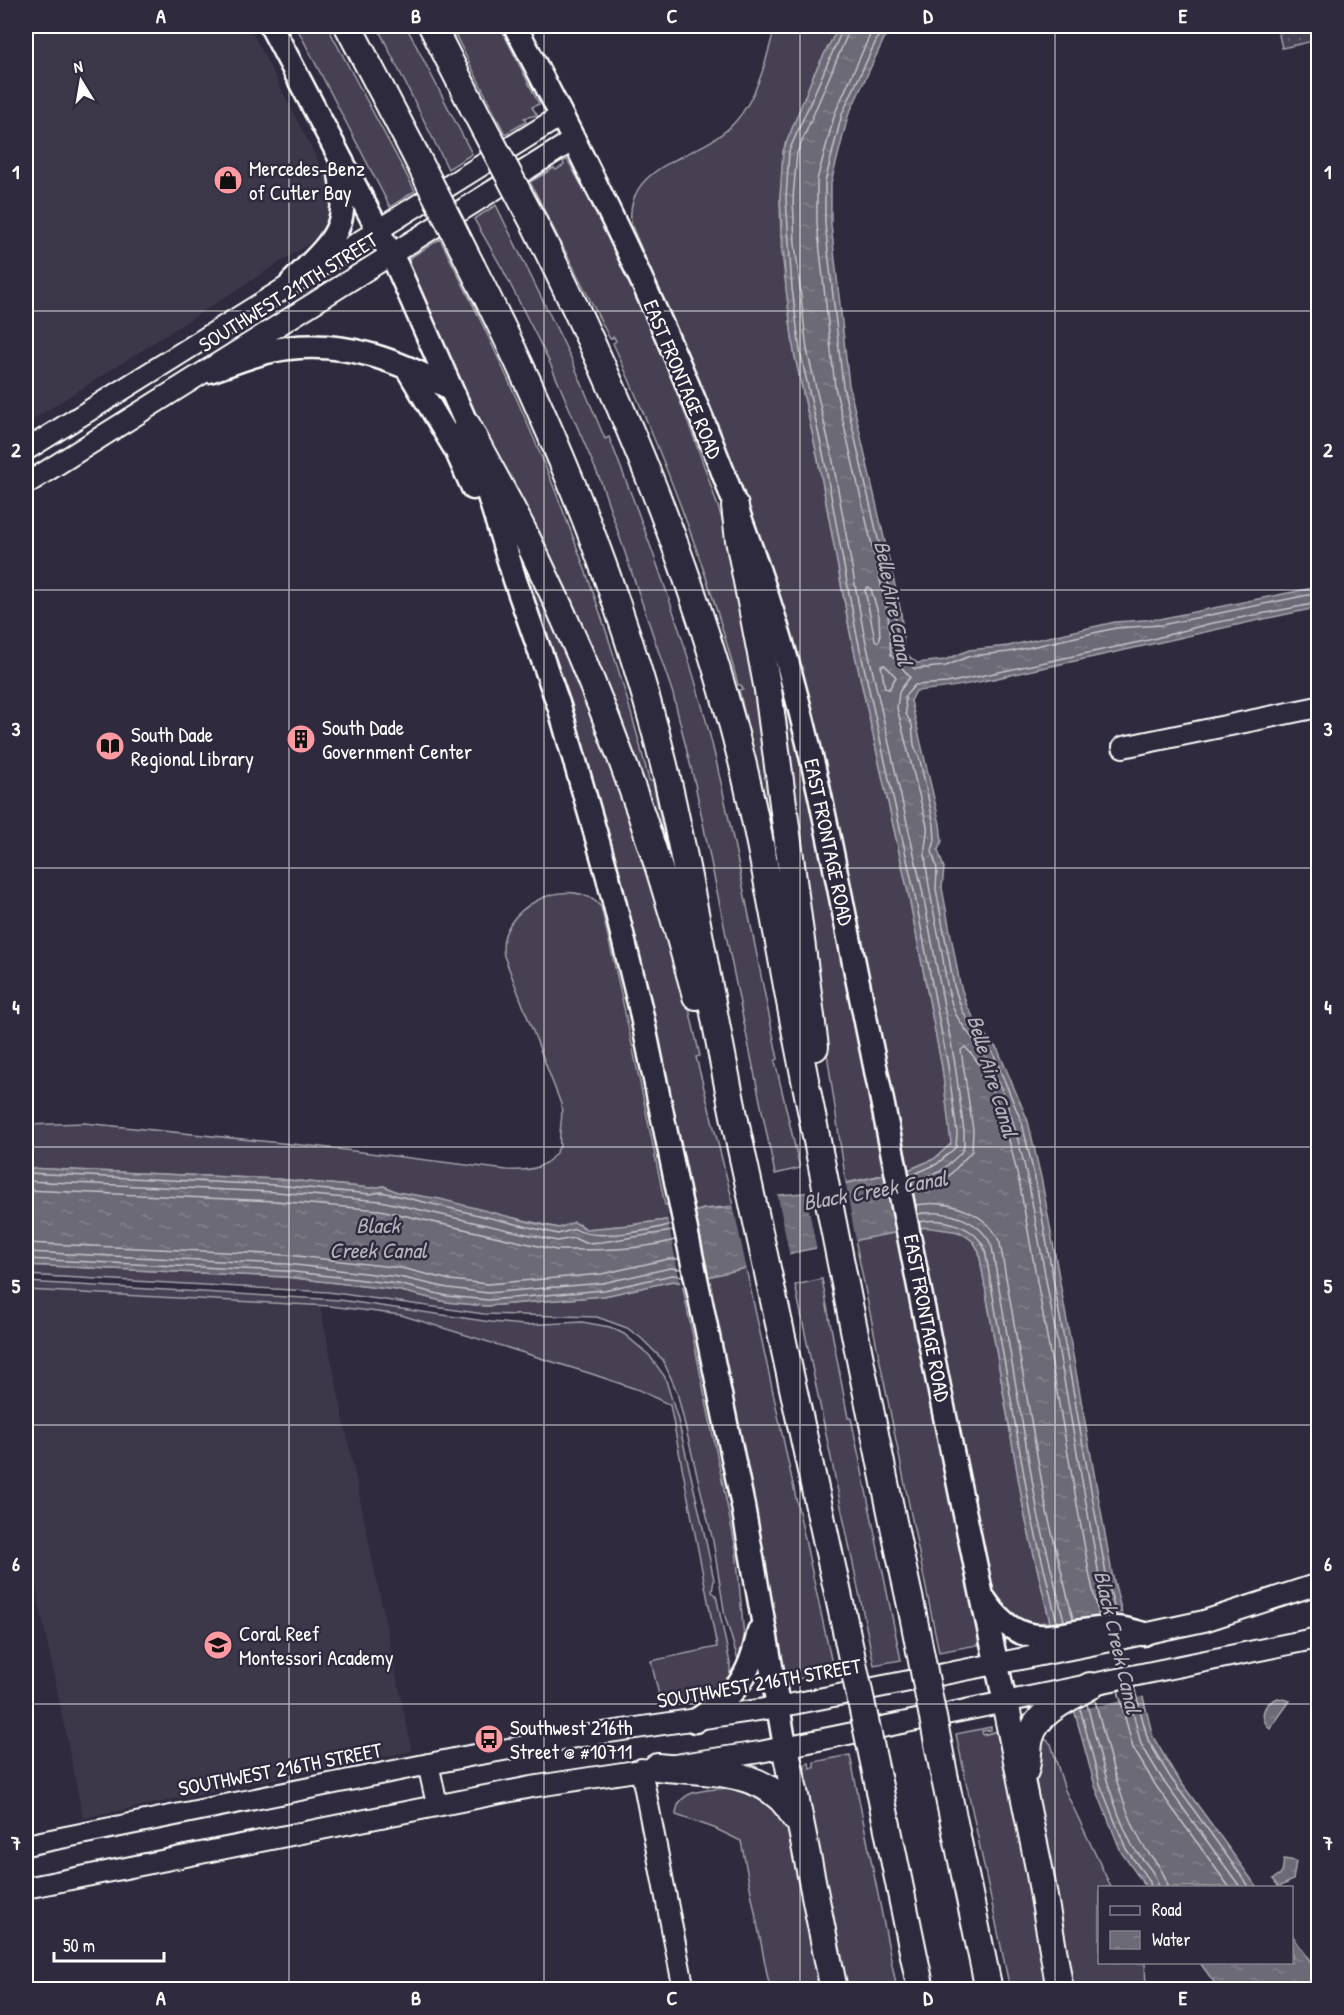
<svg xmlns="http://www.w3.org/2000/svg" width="1344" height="2015" font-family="'Patrick Hand',sans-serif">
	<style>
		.built { fill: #3c3749 }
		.grass { fill: #464152; stroke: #a2a0a8; stroke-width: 1.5 }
		.park { fill: url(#park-dots); stroke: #a2a0a8; stroke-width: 1.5 }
		.water { fill: url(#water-ripples); stroke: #a7a6ad; stroke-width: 1.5 }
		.pier { fill: #2f2a3d }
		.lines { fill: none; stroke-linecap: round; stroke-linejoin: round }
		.shore { stroke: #c5c3c9; stroke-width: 1.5 }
		.secondary-casing { stroke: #fff; stroke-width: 24 }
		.primary-casing { stroke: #fff; stroke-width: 27 }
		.highway-casing { stroke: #fff; stroke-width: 30 }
		.secondary { stroke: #2f2a3d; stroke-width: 20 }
		.primary { stroke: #2f2a3d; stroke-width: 22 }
		.highway { stroke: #2f2a3d; stroke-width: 26 }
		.highway-bridge-casing { stroke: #fff; stroke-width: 30; stroke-linecap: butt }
		.highway-bridge { stroke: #2f2a3d; stroke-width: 26 }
		.grid { fill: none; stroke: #fff; stroke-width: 1.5; stroke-opacity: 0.55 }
		.labels { text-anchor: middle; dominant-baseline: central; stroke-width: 5; stroke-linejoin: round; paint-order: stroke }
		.poi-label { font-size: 21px; fill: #fff; stroke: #2f2a3d; text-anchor: start }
		.street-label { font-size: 21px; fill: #fff; stroke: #2f2a3d }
		.water-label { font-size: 22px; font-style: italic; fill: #b6b4bb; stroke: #2f2a3d }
		.neatline { fill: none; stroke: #fff; stroke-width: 2 }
		.grid-label { font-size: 20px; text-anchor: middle; font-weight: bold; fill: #fff }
	</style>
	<defs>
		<pattern id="park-dots" width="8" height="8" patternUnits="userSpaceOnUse" patternTransform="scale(1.5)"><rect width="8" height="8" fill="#464152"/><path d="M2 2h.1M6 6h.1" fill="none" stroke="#625e6c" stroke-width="1.8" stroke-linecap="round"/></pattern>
		<pattern id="water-ripples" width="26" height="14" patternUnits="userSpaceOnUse" patternTransform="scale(1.5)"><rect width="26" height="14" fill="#6d6a77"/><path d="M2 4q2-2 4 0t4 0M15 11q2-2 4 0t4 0" fill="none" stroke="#83808b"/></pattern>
	</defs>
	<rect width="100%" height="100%" fill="#2f2a3d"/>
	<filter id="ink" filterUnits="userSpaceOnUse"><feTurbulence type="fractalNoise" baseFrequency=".0167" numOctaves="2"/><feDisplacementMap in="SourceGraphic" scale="12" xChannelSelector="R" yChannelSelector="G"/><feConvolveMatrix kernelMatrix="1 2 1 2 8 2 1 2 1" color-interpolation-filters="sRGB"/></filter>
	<g filter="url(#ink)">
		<path class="built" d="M26 26H249L330 184 333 199 329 221 312 242 26 424Z
			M26 1291 320 1305 412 1751 83 1818 26 1539Z"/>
		<path class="grass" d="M296 26H327L415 191 390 207Z
			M377 26H406L472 154 448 169Z
			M451 26H500L539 104 532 107 537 115 524 118 526 122 505 134Z
			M775 26H839L813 76 788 142 785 143 780 198 781 245 794 352 818 459 850 632 908 892 942 1067 951 1134V1144L934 1159 908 1170 901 1147 840 850 707 403 631 224C625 160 702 160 735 122 758 96 767 58 775 26Z
			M567 159C637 284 698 434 738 571L786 887 739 690 743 689 741 685H738C708 568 662 453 613 343L616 341 614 337 610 339 530 182 554 168 556 170 564 165 563 162Z
			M496 205 571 358 605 439 609 437C650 541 689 647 715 756 738 856 757 958 778 1059L775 1061 800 1168 775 1174 695 784 673 694 601 482 549 361 502 268 474 219Z
			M440 239C529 411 602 591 649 780L653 782 667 849 660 851 536 545 405 261Z
			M500 507 532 564 629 803 682 978 700 1056 696 1057 734 1206 704 1209 666 1220 630 1225 586 1229 580 1224 559 1228 397 1192 384 1186 371 1188 277 1179 26 1168V1125L84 1123 321 1147 507 1170C531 1171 548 1169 560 1146 558 1130 564 1119 561 1104L504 956C494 908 572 871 601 907 625 1006 645 1105 665 1205L691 1203 687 1169 641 972Z
			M764 623C821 802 849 990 886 1174L846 1183Z
			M933 1227C951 1229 972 1232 979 1252L1025 1517 1050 1622 1035 1623 1020 1620 1017 1626 991 1595 922 1254 920 1228Z
			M900 1232 983 1644 939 1652 855 1239Z
			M26 1265 286 1277 397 1290 446 1302 487 1306 604 1296 673 1281 682 1283 736 1549 744 1637 739 1663 725 1616 713 1541 677 1392 663 1360 641 1338 627 1328 597 1317 484 1314 328 1292 26 1275Z
			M746 1268 834 1673 805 1679 781 1676 711 1298 708 1275Z
			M822 1279 848 1418H851L901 1660 874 1665 795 1285Z
			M26 1282 340 1300 491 1322 525 1325 582 1322 610 1327 624 1334 649 1355 665 1377 678 1420 704 1532 714 1580 712 1592 716 1595 730 1663V1681L722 1688 719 1685 715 1689 717 1692 699 1698 661 1704 651 1661 717 1647 670 1405 639 1390 592 1374 401 1315 330 1306 26 1290Z
			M991 1727V1730L982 1731 983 1735 998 1731 999 1734 1055 1989H1010L956 1734Z
			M1043 1737 1051 1744 1065 1790 1111 1887 1100 1888V1962L1145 1963 1146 1989H1069L1034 1767Z
			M850 1755 897 1989H840L800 1765 805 1769V1764L809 1763 810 1769 814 1768V1762Z
			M729 1788H737V1791L744 1793 747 1790 786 1814 825 1989H770L741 1841 714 1828 676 1815C677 1788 709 1790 729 1788Z"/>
		<path class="park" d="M1277 26H1318V40L1282 48Z"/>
		<path class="water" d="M839 26H890L848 116 831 183V224L849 385 901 612 904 652 917 663 945 660 969 650 1008 646 1115 622 1159 619 1318 587V617L1316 608C1224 627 1134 649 1042 668 1000 677 960 688 916 691L911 701 940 824 942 841 938 850 944 868 942 888 960 984 967 1006 980 1029 998 1050 1028 1121 1042 1182 1112 1573 1153 1737 1175 1774 1257 1887H1146L1121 1852 1095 1786 1050 1622 1025 1517 979 1252 974 1242 960 1232 924 1227 801 1251 746 1268 682 1283 673 1281 604 1296 487 1306 446 1302 397 1290 286 1277 26 1265V1168L277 1179 371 1188 384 1186 397 1192 440 1199 537 1224 559 1228 574 1222 586 1229 630 1225 666 1220 704 1209 732 1208 779 1195 803 1193 911 1169 934 1159 951 1144 942 1067 908 892 850 632 818 459 794 352 786 289 780 198 783 151 813 76Z
			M1278 1698 1290 1701 1270 1729C1258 1716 1263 1704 1278 1698Z
			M1284 1859 1296 1861 1293 1880 1279 1887 1273 1879 1282 1873Z
			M1292 1935 1318 1972V1989H1219L1200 1963 1292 1962Z"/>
		<path class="pier" d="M845 1180 856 1242 817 1251 805 1189Z
			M777 1192 790 1258 747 1271 733 1204Z
			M693 1208 707 1278 681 1286 667 1216Z
			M1125 1613 1146 1696 1071 1711 1047 1623Z"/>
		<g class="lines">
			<path class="shore" d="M844 26 789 151 786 198 792 288 800 351 824 458 856 631 914 891 948 1066 957 1133 956 1147 937 1164 910 1176
				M851 26 797 153 793 198 795 244 807 350 832 456 863 629 922 889 955 1064 964 1132V1147L960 1154 941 1171 911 1183
				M874 26 835 113 817 180V224L835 387 888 614 891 655 910 677 899 692 897 708 927 826C928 836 924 844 925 853 927 883 934 913 940 943 945 965 945 988 954 1010 961 1029 978 1041 987 1059 1009 1098 1019 1142 1029 1185L1099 1575 1109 1616
				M883 26 842 114 825 182V224L843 386 895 613 899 656 915 669 946 666 970 656 1009 652 1116 628 1161 625 1318 593
				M868 587 871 589 879 616 880 639 878 642 875 640 865 590Z
				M881 665H885L896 677 889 689 885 688Z
				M26 1173 276 1185 370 1194 382 1192 558 1234 575 1229C593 1241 650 1231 672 1224
				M26 1181 276 1192 381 1201 557 1241 574 1238 585 1243 602 1242 673 1231
				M26 1190 275 1201 380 1210 556 1250C595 1250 636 1251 675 1240
				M913 1192 948 1177 972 1151 973 1130 961 1050 965 1047C998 1079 1010 1143 1020 1186L1090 1577 1099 1616
				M916 1205C947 1199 988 1212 1000 1243L1047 1512 1073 1619
				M918 1214C945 1209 981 1219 992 1247L1038 1514 1064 1621
				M919 1222C943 1217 976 1226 985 1250L1031 1515 1057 1622
				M26 1243 288 1255 401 1268 450 1280 488 1284 602 1274 668 1259H679
				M26 1252 287 1264 399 1277 448 1288 488 1293 603 1283 670 1268 681 1269
				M26 1259 286 1271 398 1284 447 1296 488 1300 604 1290 672 1275 683 1276
				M1116 1615 1106 1574 1036 1183 1022 1123 993 1053 975 1033 962 1010 954 986 936 889 937 869 932 851 935 840 934 825 920 760 914 745 912 725 906 714 905 696 915 685 947 683 1149 640 1208 624 1318 603
				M1134 1687 1148 1740 1170 1777 1250 1888
				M1127 1689 1141 1744 1164 1782 1241 1888
				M1118 1690 1133 1748 1156 1786 1230 1888
				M1095 1700C1107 1747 1118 1796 1140 1840 1148 1856 1166 1868 1167 1888
				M1087 1704C1099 1751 1110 1801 1132 1845 1140 1859 1157 1871 1158 1888
				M1080 1708 1100 1784 1126 1849 1150 1882 1151 1888"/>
			<g class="secondary-casing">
				<path id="secondary" d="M26 450 562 115
					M26 484 575 139
					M1123 747 1318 707
					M428 1764 437 1804
					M641 1769 684 1990
					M26 1845 469 1756 582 1736 778 1707 1111 1641 1204 1621 1318 1584
					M26 1888 531 1787 760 1752 1318 1638"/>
			</g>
			<g class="primary-casing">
				<path id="primary" d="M271 26 397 266 467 425 515 580 560 709 608 877 640 1007 743 1506 785 1746
					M515 26C619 223 716 426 781 640 816 759 837 881 862 1002 910 1235 953 1470 1005 1702
					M292 282C329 244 351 231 340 174
					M407 368 456 450 473 488
					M209 371C234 363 261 351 288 348 348 341 398 361 450 388
					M985 1600C1025 1660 1060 1627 1116 1628 1125 1628 1135 1632 1144 1634
					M695 1721C736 1694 749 1680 759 1631"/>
			</g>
			<g class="highway-casing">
				<path id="highway" d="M348 26 411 146
					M432 26 474 109
					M536 227C622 399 695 574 742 761 764 852 779 946 797 1039 835 1231 871 1424 913 1615
					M472 267C553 426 621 590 664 765 693 887 712 1012 738 1135 773 1300 810 1465 846 1630
					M467 425C488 466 512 507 532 549 602 692 656 844 696 996
					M735 506 739 540 768 690 815 1047
					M1005 1702 1039 1868 1060 1990
					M785 1746 834 1990
					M657 1767C707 1773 769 1767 795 1818
					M1025 1771C1029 1760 1027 1749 1030 1738 1037 1711 1068 1699 1090 1686
					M945 1779 989 1990
					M880 1791 921 1990"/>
			</g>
			<use href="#secondary" class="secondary"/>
			<use href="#primary" class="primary"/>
			<use href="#highway" class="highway"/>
			<g class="highway-bridge-casing">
				<path id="highway-bridge" d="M474 109 536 227
					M411 146 472 267
					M913 1615 945 1779
					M846 1630 880 1791"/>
			</g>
			<use href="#highway-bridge" class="highway-bridge"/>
		</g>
	</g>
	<path class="grid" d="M289 26V1990M544 26V1990M800 26V1990M1055 26V1990M26 311H1318M26 590H1318M26 868H1318M26 1147H1318M26 1425H1318M26 1704H1318"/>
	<defs>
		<g id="shop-disc" transform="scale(1.5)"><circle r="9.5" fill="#ff9aa2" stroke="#2f2a3d"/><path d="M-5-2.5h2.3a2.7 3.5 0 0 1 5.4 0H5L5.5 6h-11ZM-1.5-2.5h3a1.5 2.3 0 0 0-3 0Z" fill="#111"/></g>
		<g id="building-disc" transform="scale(1.5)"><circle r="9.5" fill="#ff9aa2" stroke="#2f2a3d"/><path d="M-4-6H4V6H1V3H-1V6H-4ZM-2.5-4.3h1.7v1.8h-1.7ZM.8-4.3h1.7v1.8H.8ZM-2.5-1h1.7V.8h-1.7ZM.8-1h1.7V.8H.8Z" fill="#111"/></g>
		<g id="library-disc" transform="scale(1.5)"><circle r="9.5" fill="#ff9aa2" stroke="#2f2a3d"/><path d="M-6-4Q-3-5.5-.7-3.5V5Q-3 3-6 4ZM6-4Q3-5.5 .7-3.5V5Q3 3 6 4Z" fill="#111"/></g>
		<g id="school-disc" transform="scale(1.5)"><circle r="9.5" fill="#ff9aa2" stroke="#2f2a3d"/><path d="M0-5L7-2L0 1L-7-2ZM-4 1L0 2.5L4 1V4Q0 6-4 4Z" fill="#111"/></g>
		<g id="bus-disc" transform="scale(1.5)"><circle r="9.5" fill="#ff9aa2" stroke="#2f2a3d"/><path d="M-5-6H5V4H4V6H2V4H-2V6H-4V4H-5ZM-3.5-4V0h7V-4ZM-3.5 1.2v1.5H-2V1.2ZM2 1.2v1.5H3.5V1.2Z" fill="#111"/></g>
	</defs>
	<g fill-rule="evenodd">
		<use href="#shop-disc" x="228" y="180"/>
		<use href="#building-disc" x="301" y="739"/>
		<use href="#library-disc" x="110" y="746"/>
		<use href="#school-disc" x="218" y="1645"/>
		<use href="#bus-disc" x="489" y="1739"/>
	</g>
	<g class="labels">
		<g class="poi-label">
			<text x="249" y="168">Mercedes-Benz<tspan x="249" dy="24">of Cutler Bay</tspan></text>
			<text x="322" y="727">South Dade<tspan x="322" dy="24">Government Center</tspan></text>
			<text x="131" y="734">South Dade<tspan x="131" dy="24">Regional Library</tspan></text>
			<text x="239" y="1633">Coral Reef<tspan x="239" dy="24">Montessori Academy</tspan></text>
			<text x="510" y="1727">Southwest 216th<tspan x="510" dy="24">Street @ #10711</tspan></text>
		</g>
		<g class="street-label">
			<text transform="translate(288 292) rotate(-32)">SOUTHWEST 211TH STREET</text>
			<text transform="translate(683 379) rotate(67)">EAST FRONTAGE ROAD</text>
			<text transform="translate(829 842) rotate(78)">EAST FRONTAGE ROAD</text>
			<text transform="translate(927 1318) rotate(79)">EAST FRONTAGE ROAD</text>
			<text transform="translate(759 1683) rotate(-10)">SOUTHWEST 216TH STREET</text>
			<text transform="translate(280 1769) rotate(-11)">SOUTHWEST 216TH STREET</text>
		</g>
		<g class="water-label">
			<text transform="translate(894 603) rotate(79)">Belle Aire Canal</text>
			<text transform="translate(993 1076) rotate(73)">Belle Aire Canal</text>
			<text transform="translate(875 1190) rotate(-10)">Black Creek Canal</text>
			<text x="378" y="1225">Black<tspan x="378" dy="25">Creek Canal</tspan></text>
			<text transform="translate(1118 1642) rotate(77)">Black Creek Canal</text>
		</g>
	</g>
	<rect width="1344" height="2015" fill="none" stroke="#2f2a3d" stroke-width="66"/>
	<rect x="1098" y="1886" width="195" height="78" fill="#2f2a3d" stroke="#827f8b" stroke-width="1.5"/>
	<rect x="1110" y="1906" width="30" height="9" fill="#2f2a3d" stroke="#827f8b" stroke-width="1.5"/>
	<text x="1152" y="1916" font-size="18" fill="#ffffff">Road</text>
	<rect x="1110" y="1931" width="30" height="18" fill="url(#water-ripples)" stroke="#827f8b" stroke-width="1.5"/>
	<text x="1152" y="1946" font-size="18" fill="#ffffff">Water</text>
	<g transform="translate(81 81) rotate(349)" stroke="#2f2a3d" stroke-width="4.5" paint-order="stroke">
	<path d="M0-4.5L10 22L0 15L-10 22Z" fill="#ffffff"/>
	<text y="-9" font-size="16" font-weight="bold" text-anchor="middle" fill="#ffffff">N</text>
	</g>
	<path d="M54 1952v9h110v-9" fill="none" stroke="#ffffff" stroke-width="3"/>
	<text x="63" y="1952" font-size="18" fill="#ffffff" stroke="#2f2a3d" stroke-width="4.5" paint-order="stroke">50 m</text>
	<rect x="33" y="33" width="1278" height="1949" class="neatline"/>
	<g class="grid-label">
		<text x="161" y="23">A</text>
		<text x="416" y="23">B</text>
		<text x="672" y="23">C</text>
		<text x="928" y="23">D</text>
		<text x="1183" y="23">E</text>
		<text x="16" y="179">1</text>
		<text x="1328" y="179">1</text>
		<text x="16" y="457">2</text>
		<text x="1328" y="457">2</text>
		<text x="16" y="736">3</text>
		<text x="1328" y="736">3</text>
		<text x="16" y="1014">4</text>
		<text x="1328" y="1014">4</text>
		<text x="16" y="1293">5</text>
		<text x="1328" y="1293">5</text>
		<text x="16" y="1571">6</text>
		<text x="1328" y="1571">6</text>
		<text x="16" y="1850">7</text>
		<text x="1328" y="1850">7</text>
		<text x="161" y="2005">A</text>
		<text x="416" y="2005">B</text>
		<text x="672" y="2005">C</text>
		<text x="928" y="2005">D</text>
		<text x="1183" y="2005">E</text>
	</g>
</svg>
